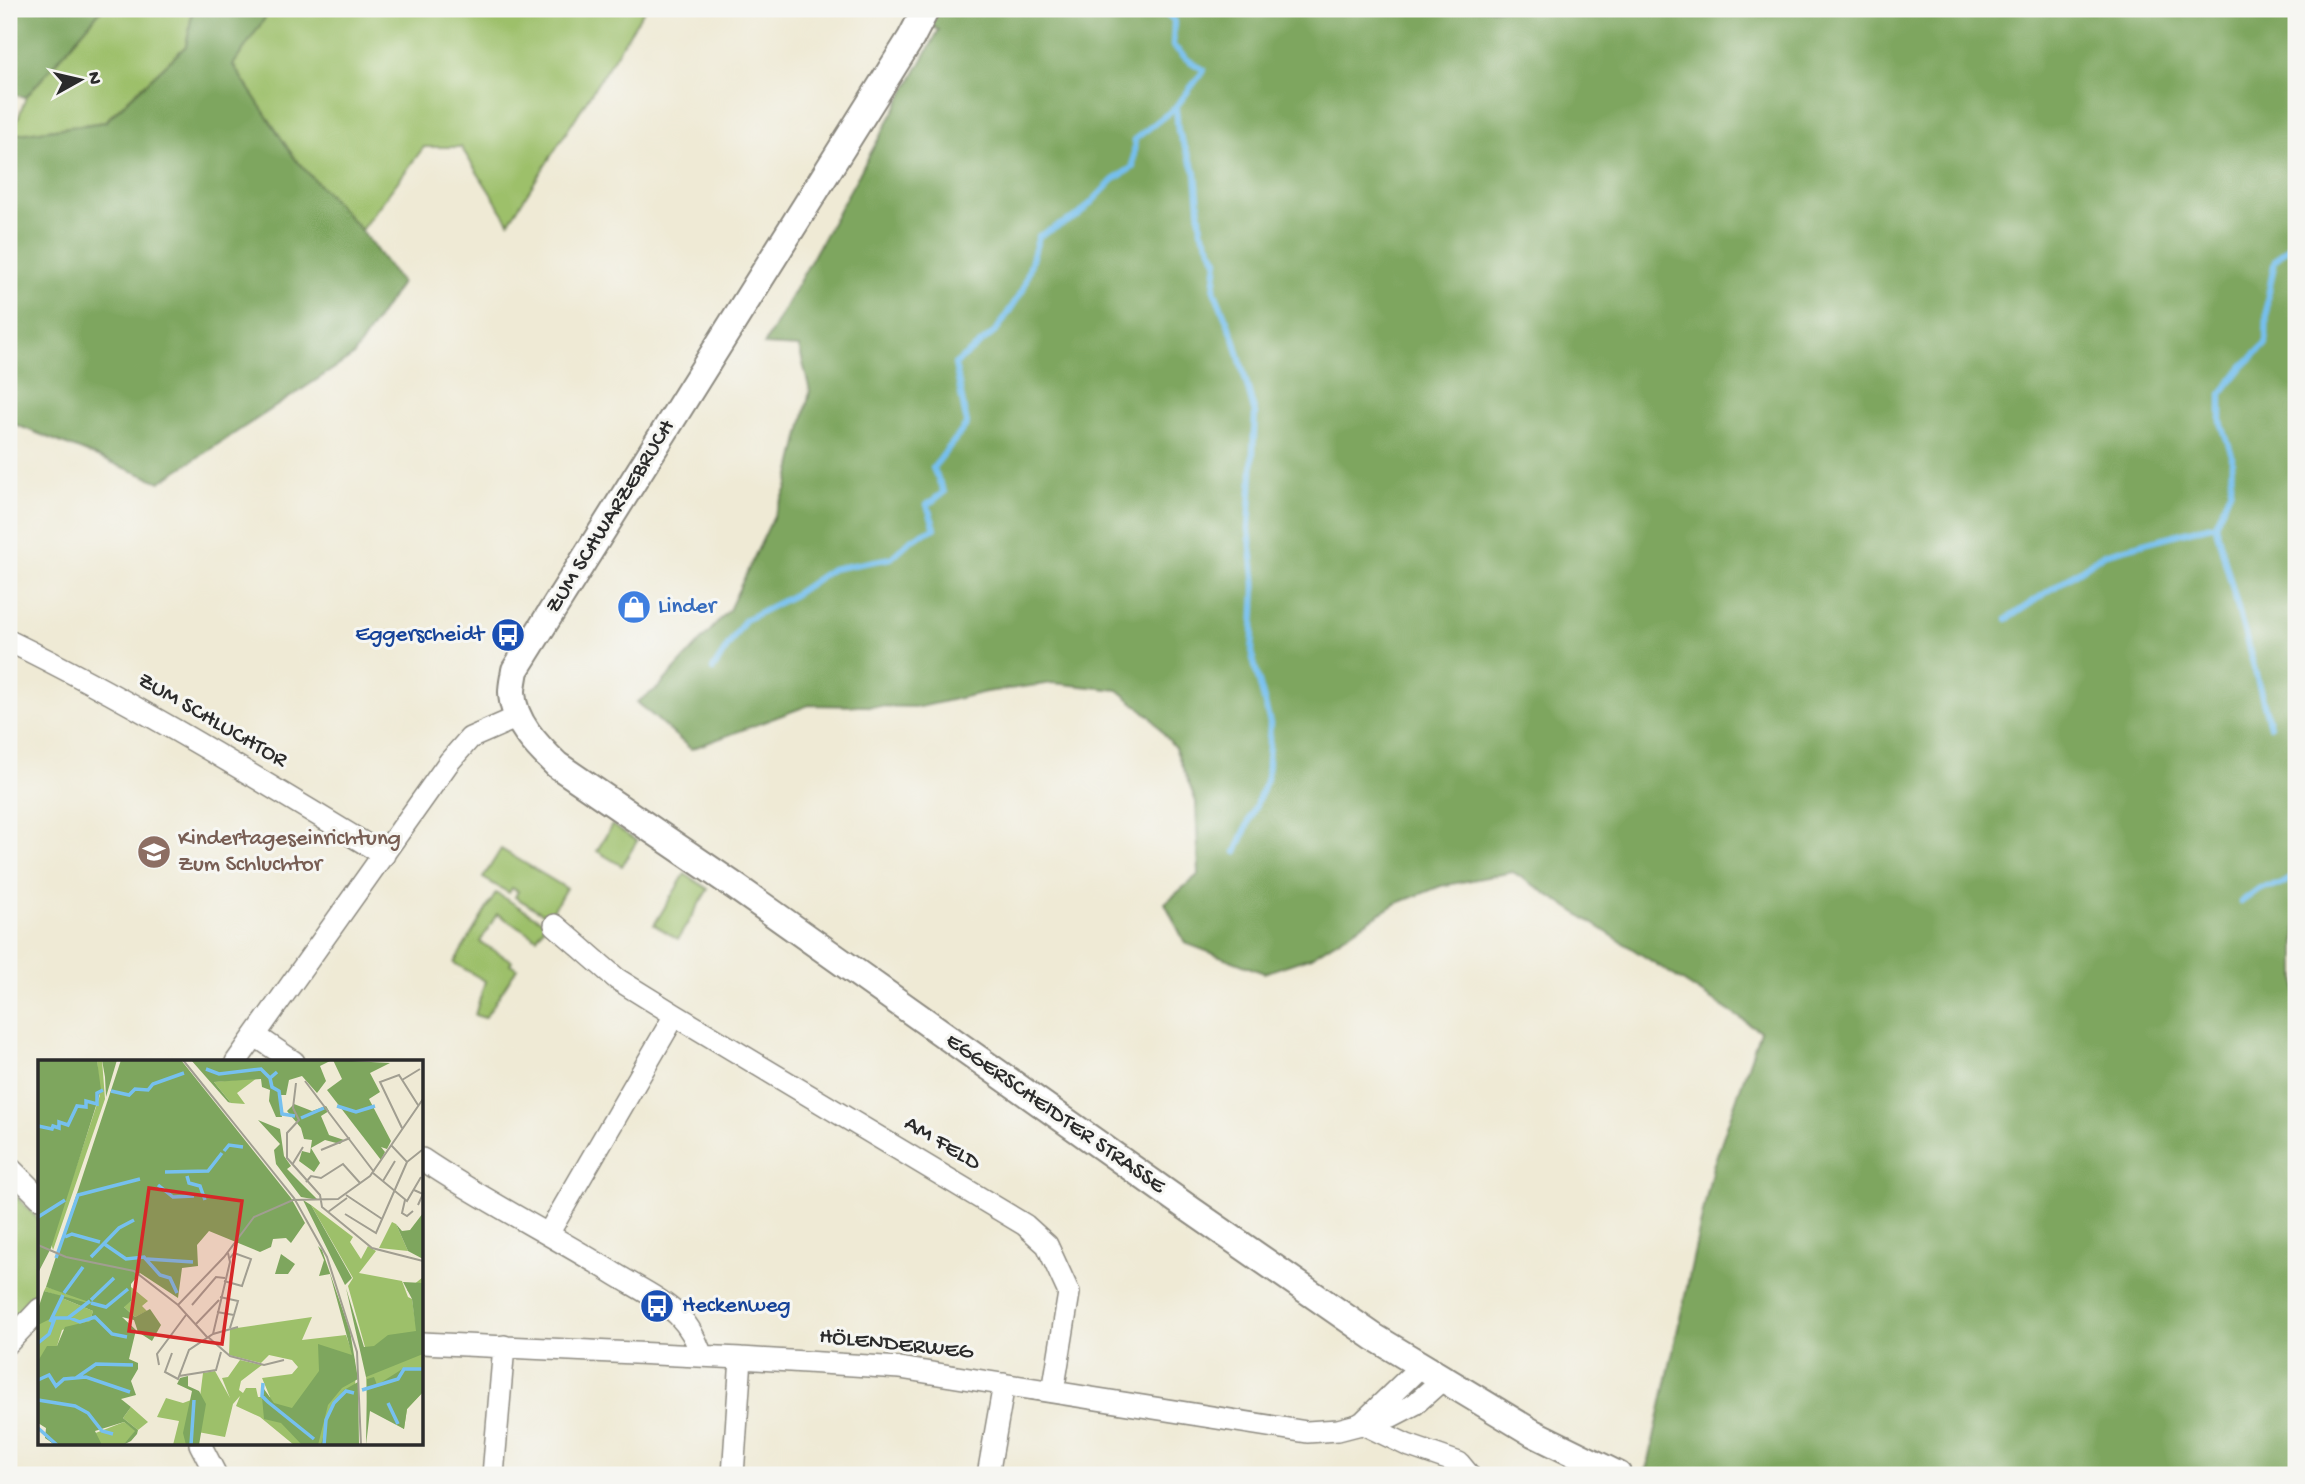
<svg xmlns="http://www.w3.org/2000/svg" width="2305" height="1484" font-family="'Gochi Hand',sans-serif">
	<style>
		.green { fill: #9dc06a; stroke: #64764a; stroke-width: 2 }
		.forest { fill: #7ea65e; stroke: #546844; stroke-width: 2 }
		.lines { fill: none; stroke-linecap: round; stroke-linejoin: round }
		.stream { stroke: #76c0ef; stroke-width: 6 }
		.minor-casing { stroke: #8d8a80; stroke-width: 24 }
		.tertiary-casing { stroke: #8d8a80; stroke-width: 30 }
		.minor { stroke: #fff; stroke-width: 21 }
		.tertiary { stroke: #fff; stroke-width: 26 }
		.labels { text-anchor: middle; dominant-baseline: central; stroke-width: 6; stroke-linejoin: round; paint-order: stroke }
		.street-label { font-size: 23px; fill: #2b2b2b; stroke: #f6f6f2 }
		.shop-label { font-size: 23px; fill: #366cbe; stroke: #f6f6f2; text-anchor: start }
		.transit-label { font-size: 23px; fill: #164399; stroke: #f6f6f2; text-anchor: end }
		.education-label { font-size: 23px; fill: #785e54; stroke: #f6f6f2; text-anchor: start }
		.inset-river { fill: none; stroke: #76c0ef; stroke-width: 3.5 }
		.inset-road { fill: none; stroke: #a19e91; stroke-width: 2 }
		.view { fill: #d62828; fill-opacity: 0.15; stroke: #d62828; stroke-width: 3.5 }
		.inset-edge { fill: none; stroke: #2b2b2b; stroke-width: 3.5 }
	</style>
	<rect width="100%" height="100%" fill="#f6f6f2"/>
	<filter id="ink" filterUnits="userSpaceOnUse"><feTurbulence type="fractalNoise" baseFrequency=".0143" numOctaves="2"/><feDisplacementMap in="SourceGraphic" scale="14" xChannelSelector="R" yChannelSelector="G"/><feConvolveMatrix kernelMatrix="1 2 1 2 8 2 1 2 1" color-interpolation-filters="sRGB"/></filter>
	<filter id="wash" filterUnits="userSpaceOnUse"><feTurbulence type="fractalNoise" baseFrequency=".00686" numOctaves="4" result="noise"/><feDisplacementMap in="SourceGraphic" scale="28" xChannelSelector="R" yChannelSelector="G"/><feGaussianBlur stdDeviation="1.57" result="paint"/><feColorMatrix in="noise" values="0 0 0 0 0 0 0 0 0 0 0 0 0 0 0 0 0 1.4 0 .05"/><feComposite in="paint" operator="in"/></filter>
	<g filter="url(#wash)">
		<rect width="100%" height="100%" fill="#efead5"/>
		<path class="green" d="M102 9H193L186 46 104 122 12 135 26 97Z
			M271 9H645L509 222 461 147H424L361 230 295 159 233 65Z
			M612 825 637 841 622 866 597 851Z
			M501 849 566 888 549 917 515 897 518 891 512 888 509 893 483 878Z
			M685 874 708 889 678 939 654 925Z
			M496 893 546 923 537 938 497 914 480 942 512 961 510 964 517 968 485 1018 475 1015 485 981 454 963Z
			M16 1196 40 1221V1291L9 1325V1203Z"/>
		<path class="forest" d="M9 9H102L26 97 9 94Z
			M193 9H271L233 65 295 159 361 230 401 283 353 356 160 482 9 422V142L12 135 105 122 186 46Z
			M899 9H2296V1475H1644L1648 1466 1713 1166 1760 1031 1513 872 1441 886 1395 904 1311 957 1264 973 1185 943 1165 903 1199 874 1196 802 1175 748 1150 716 1118 690 1053 683 986 692 920 707 809 705 691 749 637 702 658 688 729 610 787 488 810 391 799 347 764 345 939 30Z"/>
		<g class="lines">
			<path class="stream" d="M1176 107 1178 131 1196 173 1201 230 1217 260 1214 290 1234 338 1255 414 1249 529 1255 586 1252 655 1270 723 1267 779 1236 852
				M2007 619 2104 554 2215 524
				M713 669 745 620 792 596 832 569 891 558 912 539 935 528 927 505 944 492 933 468 967 424 955 364 996 331 1023 290 1039 236 1079 215 1113 180 1133 167 1135 139 1176 107 1204 70 1188 60 1173 46 1174 20 1161 9
				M2270 726 2215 524 2231 489 2232 455 2221 422V394L2243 366 2266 344 2267 301 2275 260 2296 240
				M2241 902 2260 888 2280 885 2296 876"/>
		</g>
	</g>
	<g filter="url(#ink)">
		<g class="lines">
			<g class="minor-casing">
				<path id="minor" d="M9 641C138 704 260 780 384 855
					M555 925 617 979 675 1015 1025 1225 1047 1245 1069 1293 1053 1392
					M256 1036 294 1062
					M236 1062 449 762 470 738 518 717
					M422 1159C484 1201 551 1234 615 1274 636 1287 660 1298 678 1315 690 1327 696 1340 702 1356
					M9 1167 40 1198
					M548 1234 675 1015
					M9 1342 40 1309
					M422 1343 741 1358 900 1368 1307 1432 1338 1430 1392 1416 1415 1404 1443 1379
					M1365 1420 1422 1365
					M1361 1423 1407 1445 1459 1463 1469 1475
					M200 1444 216 1475
					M493 1475 504 1346
					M733 1475 741 1358
					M988 1475 1004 1384"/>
			</g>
			<g class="tertiary-casing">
				<path id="tertiary" d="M926 9 911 38 515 670C514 677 512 685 512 692 513 722 537 746 557 765L736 887 1191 1210 1374 1337 1533 1433 1618 1475"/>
			</g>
			<use href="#minor" class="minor"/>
			<use href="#tertiary" class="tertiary"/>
		</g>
	</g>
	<defs>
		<g id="shop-disc" transform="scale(1.75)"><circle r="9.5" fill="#3f7fe0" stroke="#f6f6f2"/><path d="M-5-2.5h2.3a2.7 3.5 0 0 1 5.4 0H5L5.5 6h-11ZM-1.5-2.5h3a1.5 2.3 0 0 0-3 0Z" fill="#fff"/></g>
		<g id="bus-disc" transform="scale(1.75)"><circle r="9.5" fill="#1a4fb4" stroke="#f6f6f2"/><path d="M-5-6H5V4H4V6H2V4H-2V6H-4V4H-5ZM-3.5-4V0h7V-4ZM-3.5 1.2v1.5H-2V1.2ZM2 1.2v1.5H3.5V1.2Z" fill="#fff"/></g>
		<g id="school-disc" transform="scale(1.75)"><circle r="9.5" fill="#8d6e63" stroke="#f6f6f2"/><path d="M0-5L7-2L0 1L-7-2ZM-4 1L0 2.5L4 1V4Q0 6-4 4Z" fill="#fff"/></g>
	</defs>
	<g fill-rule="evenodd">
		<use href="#shop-disc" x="634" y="607"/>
		<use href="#bus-disc" x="508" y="635"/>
		<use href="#school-disc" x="154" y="852"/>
		<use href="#bus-disc" x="657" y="1306"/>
	</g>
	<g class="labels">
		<g class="street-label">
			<text transform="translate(611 517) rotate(-58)">ZUM SCHWARZEBRUCH</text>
			<text transform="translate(212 721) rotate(30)">ZUM SCHLUCHTOR</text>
			<text transform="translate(1055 1114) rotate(35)">EGGERSCHEIDTER STRASSE</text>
			<text transform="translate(942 1144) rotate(31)">AM FELD</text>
			<text transform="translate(896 1345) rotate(6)">HÖLENDERWEG</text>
		</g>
		<g class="shop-label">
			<text x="658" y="607">Linder</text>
		</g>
		<g class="transit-label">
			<text x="484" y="635">Eggerscheidt</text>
			<text x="682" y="1306" text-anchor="start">Heckenweg</text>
		</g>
		<g class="education-label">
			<text x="178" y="839">Kindertageseinrichtung<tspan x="178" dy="26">Zum Schluchtor</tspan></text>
		</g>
	</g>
	<g transform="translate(38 1060)">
		<rect width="385" height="385" fill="#efead5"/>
		<path d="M59 0H64L67 39 15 190 13 183 62 35ZM219 18 199 33 207 44 193 43 176 22ZM273 145 315 177 312 182 323 199 330 186 338 191 321 213 364 221 370 237 374 239 377 260 376 237 369 230 385 217V332L369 349 366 369 329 342 327 287 310 226 315 218ZM354 162 358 164 370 191 341 188ZM8 227 62 242 67 251 6 231ZM93 227 110 241 104 246 109 251 97 257 85 246 93 241ZM24 238 55 251 52 261 24 270 19 286 1 302 0 265ZM274 257 264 280 308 275 317 301 318 385H256L222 357 198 346 202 336 195 344 187 377 160 372 161 385H135L141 361 119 357 128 338 145 343 153 340 152 347 162 337 165 313 177 311 192 338 184 318 190 317 202 300 224 305 203 321 201 330 205 333 208 328H218L220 337H232L224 318 254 314 260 307 254 300 231 295 223 303 191 295 192 269ZM93 347 110 362 100 370 85 358ZM86 362 98 371 85 385H64L55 374Z" fill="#9dc06a"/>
		<path d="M0 0H59L63 30 13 188 0 213ZM64 0H79L68 37 67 17ZM83 0H143L253 138 267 163 253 183 248 178 235 179 233 187 222 192 171 171 159 185 160 206 144 208 140 238 102 213 93 224V241L86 247 97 257 112 249 123 265 114 281 100 272 96 260 84 257 98 270 91 299 100 303V309L93 321 98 335 83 339 93 347 85 358 100 370 99 374 93 381 85 385 97 371 86 362 57 371 64 385H17L7 378 8 368 0 363V301L9 286H19L27 267 52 261 55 251 24 238 16 257 0 265V249L6 231 68 248 8 227ZM153 0H294L282 6 288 21 279 33 264 16 251 20 248 35H241L244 57H238L231 41 232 30 224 27 223 19 176 22 193 43 190 42ZM295 0 352 3 332 13 342 32 331 39 353 81 349 89 343 87 347 92 343 100 289 30 304 19ZM256 44 274 51 288 46 291 51 283 56 291 75 306 80 302 84 287 80 273 88 282 103 276 112 261 101 264 91 272 93 274 80 266 79 263 68 249 51ZM220 60 242 69 246 96 253 106 249 109 280 140 263 137 238 104 236 90 242 84ZM265 140 273 145 314 218 307 225ZM385 153V199L370 191 358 164 364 171 372 170ZM280 186 284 190 312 271 320 319 304 328 290 345 280 385H264L243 363 226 359 224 337 226 329 236 343 254 348 281 311 280 284 314 295 292 214 281 216 286 200ZM243 194 257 204 250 214H237ZM365 222 385 223V294L328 317 308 228 326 287 336 286 350 275 378 271 374 239ZM366 308H385V332L369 349 366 369 332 351 328 385 329 319 336 317 339 325ZM150 316V326L161 331 168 344 161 385H148L145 373 154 331 139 324 142 318ZM320 322 321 385H283L293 346 306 330Z" fill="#7ea65e"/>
		<path class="inset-river" d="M168 9 181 14 223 9 232 18 239 12M232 18 234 27 241 31 244 54 257 56M73 31 91 35 97 29 110 30 115 24 146 13M299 46 318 52 337 46M263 58 286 48M0 66 14 69 15 66 21 68V62L30 65 39 46 48 47V41L59 44V33L65 30M186 91 191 85 205 87M127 112 170 111 184 93M149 116 151 123 162 126 167 140M120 125 135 137 156 136M0 157 27 140M27 177 34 174 62 182M65 183 88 199 106 197 122 215 132 218 139 233M53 197 81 168 96 160M18 198 40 135 102 119M109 199 155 202M26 233 45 207M53 240 76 218M53 243 68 247 90 229M32 258 42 262 57 257 74 274 89 277M12 262 25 235M0 283 11 274 17 258H30L52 241M38 318 58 304 95 305M0 320 11 315 18 326 26 319 48 317 92 332M225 323 224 336 230 342 276 379M324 330 360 319 366 309H385M0 340 37 346 50 353 64 371 75 374M350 343 360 364M0 368 19 385M153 385 156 340M286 385 288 360 296 343 308 331 316 333"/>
		<path class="inset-road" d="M145 0 256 138 289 197 319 292 323 385M364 20 382 9M267 21 336 112M258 23 255 48 261 60 249 73V98L282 135 284 147 334 188 385 201M364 68 342 22 361 15 380 45M353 85 369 102 384 90M283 90 312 78M254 105 265 87M335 113 369 141 383 117M345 121 357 101M268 122 273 116 283 118 305 104 322 123M376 130 385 134 380 145M308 135 344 159M367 140 364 153 369 156 375 151M290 152 309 138M307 154 338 173 369 102M0 185 28 197 96 211 140 245 169 277M186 221 204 226 213 199 196 193 192 198M182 237 200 241 196 255M140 245 186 197 216 157 255 140 300 139 332 116 385 39M154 245 178 217 187 218M179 252 196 255 192 268M158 264 181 240M175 274 192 202 190 193M170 277 192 296 226 305 246 300M134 293 127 312 140 319 151 290 175 274 200 267M121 305 119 294 148 255M141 316 178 310 183 292"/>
		<path class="view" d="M111 128 204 141 184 284 91 271Z"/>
		<rect width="385" height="385" class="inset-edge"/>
	</g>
	<rect width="2305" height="1484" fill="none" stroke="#f6f6f2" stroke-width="35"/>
	<g transform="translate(80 80) rotate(82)" stroke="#f6f6f2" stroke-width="5" paint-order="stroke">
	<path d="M0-5L12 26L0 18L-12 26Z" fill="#2b2b2b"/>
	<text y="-10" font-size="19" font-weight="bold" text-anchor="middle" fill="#2b2b2b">N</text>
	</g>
</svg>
